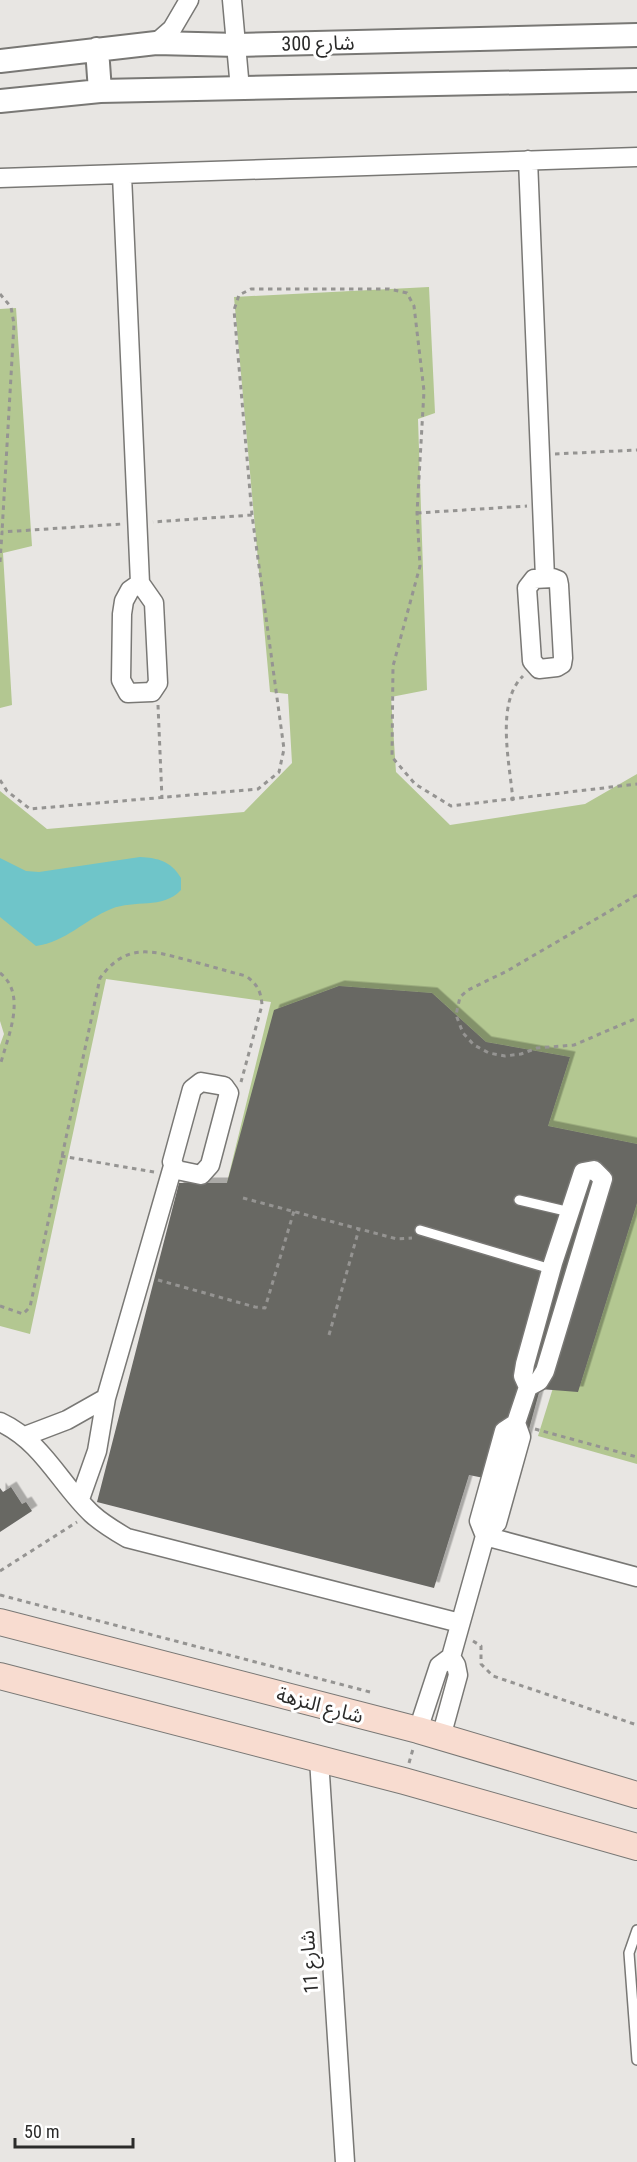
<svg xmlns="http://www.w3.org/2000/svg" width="637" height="2162" font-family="'Roboto Condensed','Noto Sans Arabic',sans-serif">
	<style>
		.green { fill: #b3c791 }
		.water { fill: #6fc5c9 }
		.building { fill: #686764; filter: url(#shadow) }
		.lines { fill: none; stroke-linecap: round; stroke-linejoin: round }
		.service-casing { stroke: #797875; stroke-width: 12 }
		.minor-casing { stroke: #797875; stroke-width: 21 }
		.tertiary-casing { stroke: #797875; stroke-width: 26 }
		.secondary-casing { stroke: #797875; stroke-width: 28 }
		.path { stroke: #959492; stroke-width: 3; stroke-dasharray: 4.5 4.5; stroke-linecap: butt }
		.service { stroke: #fff; stroke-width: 9 }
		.minor { stroke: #fff; stroke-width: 18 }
		.tertiary { stroke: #fff; stroke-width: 22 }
		.secondary { stroke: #f8dcd0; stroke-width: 26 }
		.labels { text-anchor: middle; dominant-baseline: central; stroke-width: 6; stroke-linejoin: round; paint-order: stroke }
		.street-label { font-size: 20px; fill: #2b2b2a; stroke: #fff }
	</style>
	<defs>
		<filter id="shadow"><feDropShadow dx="5.5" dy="-5.5" stdDeviation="0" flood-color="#0004"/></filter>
	</defs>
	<rect width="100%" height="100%" fill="#e8e6e3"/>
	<path class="green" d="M429 287 435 413 418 419 427 690 391 697 396 772 450 825 585 804 637 774V1464L538 1436 557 1375 223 1199 271 1002 106 979 30 1334 0 1326V1045L4 1034 0 1021V791L47 829 244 812 292 763 288 694 270 692 234 297Z
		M16 308 32 546 3 553 12 705 0 708V309Z"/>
	<path class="water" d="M140 857C158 858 171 861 181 878V890C162 910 135 899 111 909 84 920 66 942 36 946L0 917V858L26 871 39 872Z"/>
	<path class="building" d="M339 986 432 993 486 1042 570 1057 548 1126 637 1144V1203L578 1392 540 1389 514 1484 469 1475 434 1588 97 1502 179 1183H227L274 1010Z
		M11 1487 22 1504 26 1502 32 1511 0 1532V1488L3 1492Z"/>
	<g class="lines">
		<g class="service-casing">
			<path id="service" d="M519 1200 570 1212
				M420 1230 551 1269
				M637 1930 629 1953 637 2060"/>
		</g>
		<g class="minor-casing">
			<path id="minor" d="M232 0 240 89
				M156 43 172 29 189 0
				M528 160 545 578
				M122 175 140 583
				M0 178 637 157
				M553 578 558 580 559 585 563 658 562 664 557 667 539 669 532 661 527 588 534 579Z
				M140 583 154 603 158 683 152 692 128 693 121 680 122 614 124 601 130 590Z
				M201 1082 224 1086 229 1093 210 1165 201 1175 177 1170 172 1162 192 1089Z
				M0 1422C43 1442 60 1484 92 1514 103 1524 115 1531 127 1538L460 1623
				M516 1423 504 1431 479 1521 485 1536 637 1577
				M25 1436 67 1420 106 1398
				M80 1499 97 1451 106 1398 173 1166
				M418 1730 439 1666 451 1657 485 1536 497 1523 521 1437 516 1423 528 1387 539 1381 545 1371 603 1179 594 1170 583 1172 553 1263 525 1364 523 1376 528 1387
				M441 1737 458 1675 456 1665 451 1657
				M319 1759 345 2162"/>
		</g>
		<g class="tertiary-casing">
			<path id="tertiary" d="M97 49 100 91
				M0 61 156 43 238 45 637 35
				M0 101 100 91 637 80"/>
		</g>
		<g class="secondary-casing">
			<path id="secondary" d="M0 1622 418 1730 637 1795
				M0 1676 404 1781 637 1847"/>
		</g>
		<path class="path" d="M0 294 11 307 14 324 2 532
			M555 454 637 450
			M417 513 527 506
			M252 515 234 310 239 295 251 289H389L407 293 414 306 424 391 417 513 420 566 393 666 392 757 415 784 451 806 637 784
			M0 562 2 532 122 524
			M158 705 162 799
			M0 780 7 791 30 809 258 789 279 772 284 749 252 515 153 522
			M513 801C510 764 495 703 523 676
			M637 895 507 971 468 990 460 997 456 1015 463 1033 474 1045 489 1053 505 1056 521 1054 537 1048 574 1045 637 1018
			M0 973C28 995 7 1038 0 1066
			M61 1156 154 1172
			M243 1198 397 1239 412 1238
			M158 1280 255 1307 265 1308 294 1211
			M0 1306 23 1314 30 1307 100 978C126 943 150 950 187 960 207 965 226 971 246 976 257 984 261 991 262 1005L241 1082
			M329 1335 359 1229
			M535 1429 637 1457
			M0 1571 77 1522
			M0 1595 370 1692
			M473 1641 481 1646V1664L493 1676 637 1725
			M409 1763 413 1749"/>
		<use href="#service" class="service"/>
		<use href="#minor" class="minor"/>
		<use href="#tertiary" class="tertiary"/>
		<use href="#secondary" class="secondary"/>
	</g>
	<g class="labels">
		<g class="street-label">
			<text transform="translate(318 43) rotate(-1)">شارع 300</text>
			<text transform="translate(320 1705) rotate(15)">شارع النزهة</text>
			<text transform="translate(309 1962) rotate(-94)">شارع 11</text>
		</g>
	</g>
	<path d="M15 2138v9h118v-9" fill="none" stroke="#2b2b2a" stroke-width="3"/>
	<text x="24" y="2138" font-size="18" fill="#2b2b2a" stroke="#ffffff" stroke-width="4.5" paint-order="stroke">50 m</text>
</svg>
